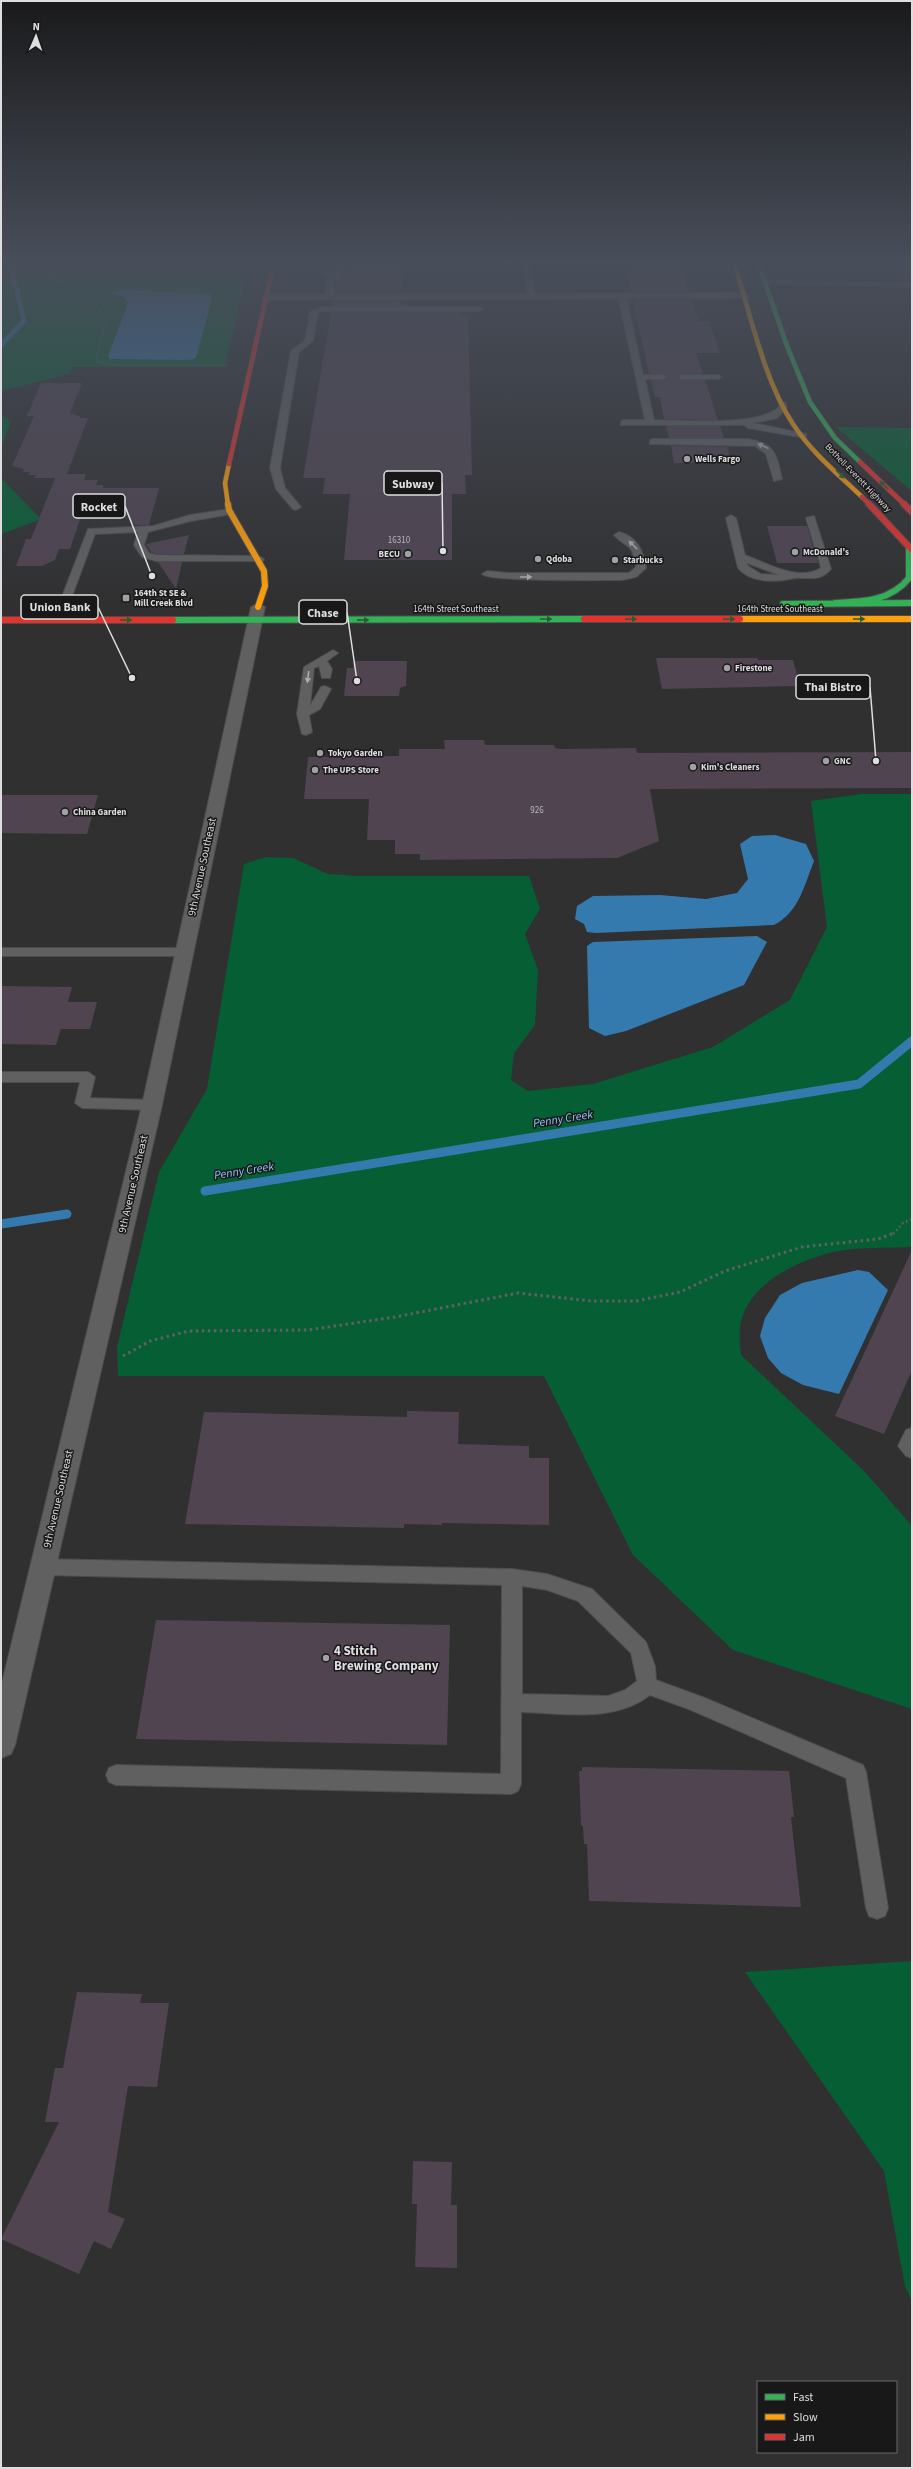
<svg xmlns="http://www.w3.org/2000/svg" width="913" height="2469" font-family="'Source Sans 3',sans-serif">
	<style>
		.green { fill: #065f34 }
		.water { fill: #357aae }
		.lines { fill: none; stroke-linecap: round; stroke-linejoin: round }
		.stream-far1 { stroke: #357aae; stroke-width: 5 }
		.stream { stroke: #357aae; stroke-width: 9 }
		.building { fill: #4f4450 }
		.lane-casing { stroke: #4c4c4d; stroke-width: 2 }
		.street-casing { stroke: #4c4c4d; stroke-width: 2 }
		.fast-far1-casing { stroke: #4c4c4d; stroke-width: 5.5 }
		.fast-casing { stroke: #4c4c4d; stroke-width: 8 }
		.slow-far1-casing { stroke: #4c4c4d; stroke-width: 5.5 }
		.slow-casing { stroke: #4c4c4d; stroke-width: 8 }
		.jam-far1-casing { stroke: #4c4c4d; stroke-width: 5.5 }
		.jam-casing { stroke: #4c4c4d; stroke-width: 8 }
		.path-far2 { stroke: #616062; stroke-width: 1.5; stroke-dasharray: 1 1.5; stroke-linecap: butt }
		.path-far1 { stroke: #616062; stroke-width: 2; stroke-dasharray: 2 2.5; stroke-linecap: butt }
		.path { stroke: #616062; stroke-width: 3; stroke-dasharray: 2.5 3.5; stroke-linecap: butt }
		.lane { fill: #606061; fill-rule: evenodd }
		.street { fill: #606061; fill-rule: evenodd }
		.fast-far1 { stroke: #30b455; stroke-width: 4.5 }
		.fast { stroke: #30b455; stroke-width: 6 }
		.slow-far1 { stroke: #ff9f0a; stroke-width: 4.5 }
		.slow { stroke: #ff9f0a; stroke-width: 6 }
		.jam-far1 { stroke: #e5322d; stroke-width: 4.5 }
		.jam { stroke: #e5322d; stroke-width: 6 }
		.oneway { fill: #acacad }
		.oneway2 { fill: #235e34 }
		.poi-dot { fill: #a1a1a3; stroke: #181819; stroke-width: 1.5 }
		.labels { text-anchor: middle; dominant-baseline: central; stroke-width: 3; stroke-linejoin: round; paint-order: stroke }
		.far-poi-label { font-size: 9px; font-weight: bold; fill: #dedee0; stroke: #181819; text-anchor: start }
		.far-street-label { font-size: 9px; fill: #dedee0; stroke: #181819 }
		.number-label { font-size: 9px; fill: #bab8bc }
		.street-label { font-size: 11px; fill: #dedee0; stroke: #181819 }
		.water-label { font-size: 12px; font-style: italic; fill: #91c7f6; stroke: #181819 }
		.near-poi-label { font-size: 13px; font-weight: bold; fill: #dedee0; stroke: #181819; text-anchor: start }
		.leader { fill: none; stroke: #dedee0; stroke-width: 1.5 }
		.callout-dot { fill: #dedee0; stroke: #181819; stroke-width: 1.5 }
		.callout { fill: #181819; stroke: #dedee0; stroke-width: 1.5 }
		.callout-label { font-size: 12px; text-anchor: middle; font-weight: bold; fill: #dedee0 }
	</style>
	<rect width="100%" height="100%" fill="#303031"/>
	<path class="green" d="M1 262H66L56 272 247 271 225 367H73L69 374 1 391Z
		M1 415 11 421 1 448Z
		M836 427 912 428V491Z
		M1 478 41 519 1 534Z
		M862 794H912V1247C888 1248 862 1247 838 1251 800 1259 746 1283 740 1327 739 1336 740 1346 741 1355L865 1472 912 1526V1709L733 1650 633 1555 544 1376H118L117 1347 159 1172 207 1089 244 864 266 857 293 858 328 874 358 876H529L540 909 525 934 538 970 535 1025 514 1053 511 1080 528 1091 593 1084 713 1047 790 1000 827 927 811 801Z
		M912 1961V2302L905 2286 884 2171 745 1972Z"/>
	<path class="water" d="M118 290 210 294 212 298 196 358 189 360 110 359 108 356 128 303 124 297 111 294Z
		M775 835 806 844 814 861C804 886 799 912 774 925L596 933 587 932 584 924 575 919 577 906 593 896 660 895 706 899 737 893 748 879 740 844 752 836Z
		M757 936 767 942 744 985 626 1031 605 1036 589 1028 587 946 593 942Z
		M858 1270 869 1272 888 1290 839 1394 803 1385 781 1373 768 1358 760 1336 765 1318 780 1295 802 1283Z"/>
	<g class="lines">
		<path class="stream-far1" d="M1 345 24 321 10 262"/>
		<path class="stream" d="M205 1191 859 1084 912 1041
			M1 1224 67 1214"/>
	</g>
	<path class="building" d="M352 262 402 264 401 292H335L336 283 346 271 337 268V266H352Z
		M680 265 689 292H632L626 266Z
		M633 300H692L699 321H709L720 353H696L703 374H680L678 379 705 380 718 420 664 419 660 397H655L651 380H663L668 376 663 374H649Z
		M332 301H401V306H332Z
		M331 312H461V315H468L472 475H465L466 494H452V560H344L350 494H323L325 478H303Z
		M41 383H82L70 413 80 416 79 418H88L67 474H86L84 480H98L96 485H104L103 488H159L149 525H134L127 516H81L70 549H59L55 560 42 566H16L26 539H31L55 478H34L36 475H28L30 472H23L24 469 12 466 34 416H27Z
		M666 426H720L724 438H669Z
		M671 446 727 447 732 463H674Z
		M767 526H807L818 563H777Z
		M189 535 184 554H156L151 552 146 544Z
		M158 562H182L176 589Z
		M656 658H757L758 660H793L800 686 662 689Z
		M354 661H407L406 686 400 688 399 696H344L347 668H353Z
		M444 740H484L485 745H554L555 748 561 749 636 748 637 753 912 752V788L650 789 659 841 617 858 420 860V854H395V840H367L369 799H304L308 757 399 756V749H445Z
		M1 795H98L87 834 1 833Z
		M1 986 72 987 68 1002H97L90 1029H61L56 1045 1 1044Z
		M912 1250V1370L884 1434 835 1416Z
		M407 1411 459 1412 458 1444 529 1446V1458H549V1525L442 1523V1525L404 1524V1528L185 1524 204 1412 407 1417Z
		M156 1620 450 1625 447 1745 136 1739Z
		M582 1767 789 1771 794 1817H791L801 1907 589 1901 587 1844H584L583 1826 581 1825 579 1771H582Z
		M77 1992 142 1994 140 2003H169L157 2087 128 2086 108 2212 125 2219 111 2249 94 2241 79 2274 1 2239 59 2122H45L55 2068H63Z
		M413 2161 452 2162 451 2205H457V2268L415 2267 417 2204H412Z"/>
	<g class="lines">
		<g class="lane-casing">
			<path id="lane" d="M523 262H682L678 264H530L535 296 531 298 527 296Z
				M321 269H327L331 276 338 269 345 271 335 282 332 299 325 297 327 281Z
				M762 280 912 283V287L765 284H762Z
				M622 294 626 296 643 375H663L667 377 663 379H645L654 420C684 420 757 427 779 407V402H785L787 408 777 418 753 423 806 434V438L748 428 744 425H621V421L624 420H645L618 296Z
				M321 307H479L483 309 479 311H322L318 313 313 341 299 352 280 468 285 488 301 507 296 510 293 509 276 489 270 468 291 351 305 340 310 312Z
				M680 375H718L722 377 718 379H680Z
				M653 439H748C776 444 776 454 782 479L774 481 766 454 755 446 650 444V440Z
				M229 509 234 512 232 514 191 521 148 532 144 545 149 553 156 555 259 556 264 559 263 561H156L142 557 134 545 138 532 95 534 68 607 63 610 58 607 88 529 153 526 190 515Z
				M731 515 736 518 745 555C767 563 798 582 821 568L806 518 814 516 831 569C819 584 805 575 790 579 775 582 750 583 738 568L726 518ZM747 563 779 575 761 574 748 566Z
				M619 532C638 537 643 551 646 568L636 577 622 580C603 580 489 582 482 574L487 571 509 573H629L636 567C632 541 628 550 614 535Z
				M333 650 338 653 327 661 332 669 330 678H322L319 666 314 668 310 706 321 687 325 686 331 689 320 709 309 715 312 732 306 735 302 734 297 714 304 667Z
				M1 948H183L190 952 183 956H1Z
				M1 1072H88L95 1077 90 1098 152 1100 159 1105 152 1110 82 1108 75 1103 80 1082H1Z
				M912 1428V1458L906 1456 898 1446 906 1430Z
				M42 1559 512 1569 547 1574 592 1589 646 1642 655 1666 656 1680 705 1698 863 1765 866 1772 888 1908 885 1916 877 1919 869 1916 866 1908 846 1778 691 1710 650 1695C614 1723 564 1713 521 1712V1784L518 1791 511 1794 116 1785 109 1782 106 1775 109 1768 116 1765 501 1774 502 1585 42 1575 35 1573 33 1567 35 1561ZM522 1586 547 1590 578 1601 631 1653 637 1681 625 1690 608 1696 522 1694Z"/>
		</g>
		<g class="street-casing">
			<path id="street" d="M745 293 749 294V298L268 300 263 297 268 294Z
				M258 603 265 607 162 1105 15 1745 11 1754 1 1758V1687L142 1105 251 607Z"/>
		</g>
		<g class="fast-far1-casing">
			<path id="fast-far1" d="M758 262 787 346 810 402 835 438 860 462"/>
		</g>
		<g class="fast-casing">
			<path id="fast" d="M835 603C863 602 891 601 909 578V547
				M783 604 912 603
				M173 620 584 619"/>
		</g>
		<g class="slow-far1-casing">
			<path id="slow-far1" d="M734 262C750 312 764 381 793 424 811 452 838 474 862 497
				M228 505 225 483 229 464"/>
		</g>
		<g class="slow-casing">
			<path id="slow" d="M228 504 229 510 264 571 265 586 258 607
				M740 619H912"/>
		</g>
		<g class="jam-far1-casing">
			<path id="jam-far1" d="M860 462 905 505
				M229 464 274 262
				M862 497 870 505"/>
		</g>
		<g class="jam-casing">
			<path id="jam" d="M869 504 912 550
				M904 504 912 512
				M584 619H740
				M1 620H173"/>
		</g>
		<path class="path-far2" d="M56 262 47 273 95 304 107 320 96 357 100 363 117 365H228"/>
		<path class="path-far1" d="M893 1234 903 1223 912 1219"/>
		<path class="path" d="M123 1356 150 1341 189 1331 308 1330 395 1317 518 1293 591 1301H636L680 1292 725 1271 802 1247 878 1239 894 1233"/>
		<use href="#lane" class="lane"/>
		<use href="#street" class="street"/>
		<use href="#fast-far1" class="fast-far1"/>
		<use href="#fast" class="fast"/>
		<use href="#slow-far1" class="slow-far1"/>
		<use href="#slow" class="slow"/>
		<use href="#jam-far1" class="jam-far1"/>
		<use href="#jam" class="jam"/>
	</g>
	<defs><path id="oneway-solid" d="M-6-.8H1V-3.2L6.5 0L1 3.2V.8H-6Z"/></defs>
	<g class="oneway">
		<use href="#oneway-solid" transform="translate(763 446) rotate(-156)"/>
		<use href="#oneway-solid" transform="translate(633 545) rotate(-135)"/>
		<use href="#oneway-solid" transform="translate(526 577)"/>
		<use href="#oneway-solid" transform="translate(308 677) rotate(97)"/>
	</g>
	<g class="oneway2">
		<use href="#oneway-solid" transform="translate(840 474) rotate(46)"/>
		<use href="#oneway-solid" transform="translate(884 485) rotate(-136)"/>
		<use href="#oneway-solid" transform="translate(546 619)"/>
		<use href="#oneway-solid" transform="translate(631 619)"/>
		<use href="#oneway-solid" transform="translate(729 619)"/>
		<use href="#oneway-solid" transform="translate(859 619)"/>
		<use href="#oneway-solid" transform="translate(126 620)"/>
		<use href="#oneway-solid" transform="translate(363 620) rotate(-1)"/>
	</g>
	<linearGradient id="sky" x2="0" y2="1"><stop stop-color="#1a1a1b"/><stop offset="0.43" stop-color="#484e5a"/><stop offset="1" stop-color="#484e5a" stop-opacity="0"/></linearGradient>
	<rect width="913" height="607" fill="url(#sky)"/>
	<g class="poi-dot">
		<circle cx="687" cy="459" r="4"/>
		<circle cx="795" cy="552" r="4"/>
		<circle cx="408" cy="554" r="4"/>
		<circle cx="538" cy="559" r="4"/>
		<circle cx="615" cy="560" r="4"/>
		<rect x="122" y="594" width="8" height="8" rx="2"/>
		<circle cx="727" cy="668" r="4"/>
		<circle cx="320" cy="753" r="4"/>
		<circle cx="826" cy="761" r="4"/>
		<circle cx="693" cy="767" r="4"/>
		<circle cx="315" cy="770" r="4"/>
		<circle cx="65" cy="812" r="4"/>
		<circle cx="326" cy="1658" r="4"/>
	</g>
	<g class="labels">
		<g class="far-poi-label">
			<text x="695" y="459">Wells Fargo</text>
			<text x="803" y="552">McDonald's</text>
			<text x="400" y="554" text-anchor="end">BECU</text>
			<text x="546" y="559">Qdoba</text>
			<text x="623" y="560">Starbucks</text>
			<text x="134" y="593">164th St SE &amp;<tspan x="134" dy="10">Mill Creek Blvd</tspan></text>
			<text x="735" y="668">Firestone</text>
			<text x="328" y="753">Tokyo Garden</text>
			<text x="834" y="761">GNC</text>
			<text x="701" y="767">Kim's Cleaners</text>
			<text x="323" y="770">The UPS Store</text>
			<text x="73" y="812">China Garden</text>
		</g>
		<g class="far-street-label">
			<text transform="translate(858 478) rotate(46)">Bothell-Everett Highway</text>
			<text x="456" y="609">164th Street Southeast</text>
			<text x="780" y="609">164th Street Southeast</text>
		</g>
		<g class="number-label">
			<text x="399" y="540">16310</text>
			<text x="537" y="810">926</text>
		</g>
		<g class="street-label">
			<text transform="translate(202 867) rotate(-78)">9th Avenue Southeast</text>
			<text transform="translate(133 1184) rotate(-77)">9th Avenue Southeast</text>
			<text transform="translate(58 1499) rotate(-77)">9th Avenue Southeast</text>
		</g>
		<g class="water-label">
			<text transform="translate(563 1119) rotate(-9)">Penny Creek</text>
			<text transform="translate(244 1171) rotate(-9)">Penny Creek</text>
		</g>
		<g class="near-poi-label">
			<text x="334" y="1651">4 Stitch<tspan x="334" dy="15">Brewing Company</tspan></text>
		</g>
	</g>
	<path class="leader" d="M443 551L442 483M152 576L125 506M132 678L98 607M357 681L347 612M876 761L870 687"/>
	<g class="callout-dot">
		<circle cx="443" cy="551" r="4"/>
		<circle cx="152" cy="576" r="4"/>
		<circle cx="132" cy="678" r="4"/>
		<circle cx="357" cy="681" r="4"/>
		<circle cx="876" cy="761" r="4"/>
	</g>
	<g class="callout">
		<rect x="384" y="471" width="58" height="24" rx="4"/>
		<rect x="73" y="494" width="52" height="24" rx="4"/>
		<rect x="21" y="595" width="77" height="24" rx="4"/>
		<rect x="299" y="600" width="48" height="24" rx="4"/>
		<rect x="796" y="675" width="74" height="24" rx="4"/>
	</g>
	<g class="callout-label">
		<text x="413" y="488">Subway</text>
		<text x="99" y="511">Rocket</text>
		<text x="60" y="611">Union Bank</text>
		<text x="323" y="617">Chase</text>
		<text x="833" y="691">Thai Bistro</text>
	</g>
	<rect width="913" height="2469" fill="none" stroke="#dedee0" stroke-width="4"/>
	<rect x="757" y="2381" width="140" height="72" fill="#181819" stroke="#676769"/>
	<rect x="765" y="2394" width="20" height="6" fill="#30b455" stroke="#676769"/>
	<text x="793" y="2401" font-size="12" fill="#dedee0">Fast</text>
	<rect x="765" y="2414" width="20" height="6" fill="#ff9f0a" stroke="#676769"/>
	<text x="793" y="2421" font-size="12" fill="#dedee0">Slow</text>
	<rect x="765" y="2434" width="20" height="6" fill="#e5322d" stroke="#676769"/>
	<text x="793" y="2441" font-size="12" fill="#dedee0">Jam</text>
	<g transform="translate(36 36) rotate(2)" stroke="#181819" stroke-width="3" paint-order="stroke">
	<path d="M0-3L7 15L0 10L-7 15Z" fill="#dedee0"/>
	<text y="-6" font-size="11" font-weight="bold" text-anchor="middle" fill="#dedee0">N</text>
	</g>
</svg>
